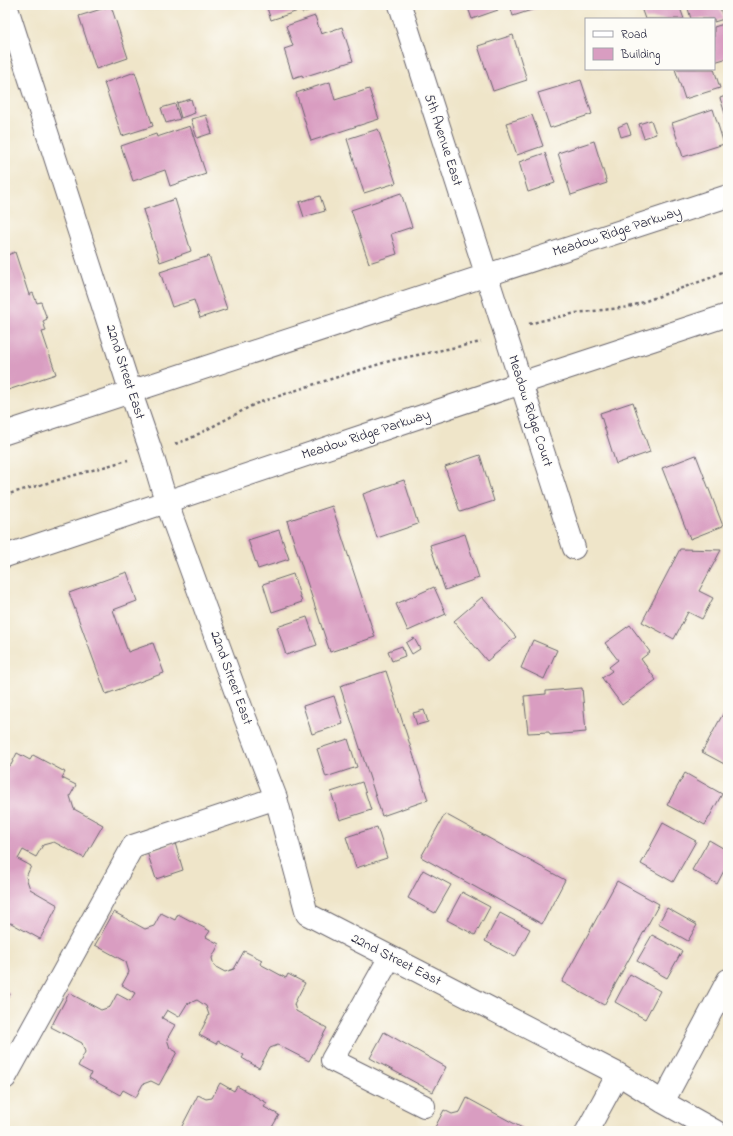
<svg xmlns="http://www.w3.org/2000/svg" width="733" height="1136" font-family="'Indie Flower',sans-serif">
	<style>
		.building { fill: #d99dc1 }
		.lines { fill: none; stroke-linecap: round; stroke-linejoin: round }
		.minor-casing { stroke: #6a666d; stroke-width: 24 }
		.path { stroke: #6a666d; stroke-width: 2.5; stroke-dasharray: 3 3; stroke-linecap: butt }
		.minor { stroke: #fff; stroke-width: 22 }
		.labels { text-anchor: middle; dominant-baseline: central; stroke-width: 3; stroke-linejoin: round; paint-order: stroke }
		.street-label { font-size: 14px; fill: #22223b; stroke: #fdfcf7 }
	</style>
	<rect width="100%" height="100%" fill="#fdfcf7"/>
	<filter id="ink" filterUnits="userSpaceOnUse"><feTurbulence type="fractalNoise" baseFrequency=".025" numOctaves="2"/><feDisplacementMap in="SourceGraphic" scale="8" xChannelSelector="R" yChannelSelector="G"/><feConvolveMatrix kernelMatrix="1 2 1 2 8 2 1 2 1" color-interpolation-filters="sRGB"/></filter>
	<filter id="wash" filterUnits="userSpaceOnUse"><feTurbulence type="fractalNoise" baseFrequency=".012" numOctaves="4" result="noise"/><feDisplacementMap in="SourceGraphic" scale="16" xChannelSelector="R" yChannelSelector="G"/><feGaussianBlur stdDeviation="0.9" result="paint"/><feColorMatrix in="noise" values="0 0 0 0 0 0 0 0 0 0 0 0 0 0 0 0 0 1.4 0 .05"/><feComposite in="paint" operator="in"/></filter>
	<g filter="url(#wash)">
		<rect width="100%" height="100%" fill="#efe5c9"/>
		<g id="blocks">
			<path class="building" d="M266 5H323L302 13 301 10 271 20Z
				M467 5H496L498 10 472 19Z
				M510 5H547L513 16Z
				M640 5H679L684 19H645Z
				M687 5H719L724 19 714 22V19H691Z
				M111 6 128 58 96 69 79 16Z
				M315 16 321 34 342 27 353 61 303 77 302 75 293 78 284 49 293 46 286 26Z
				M727 23 728 27V58L714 62V27Z
				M513 35 527 80 493 91 478 46Z
				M675 69H714L720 88 685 99Z
				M135 72 153 126 122 136 104 83Z
				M581 80 592 114 550 128 538 93Z
				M330 82 335 100 369 89 379 119 311 141 296 93Z
				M728 95V123L720 98Z
				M191 99 195 113 181 118 177 103Z
				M175 104 180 119 166 123 161 108Z
				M713 109 724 144 683 157 672 123Z
				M206 115 212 133 197 138 191 119Z
				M532 115 543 146 517 155 506 123Z
				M651 120 656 134 644 138 639 124Z
				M627 123 631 134 621 137 618 127Z
				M190 126 206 174 170 186 165 170 133 181 121 146 156 134 157 137Z
				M378 129 396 183 364 193 347 139Z
				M594 141 607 183 571 195 558 153Z
				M545 153 555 183 528 192 519 162Z
				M401 193 412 227 391 234 397 254 369 263 351 210Z
				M320 196 325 211 304 217 299 202Z
				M175 199 191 251 160 262 143 210Z
				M15 252 29 295 33 293 37 303 41 302 47 319 43 321 46 331 42 332 56 374 5 391V256Z
				M209 256 227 309 200 318 194 300 172 307 160 272Z
				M633 402 650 452 616 464 600 413Z
				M480 455 494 501 460 512 445 467Z
				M696 455 723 526 690 539 662 468Z
				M404 480 418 524 377 538 363 494Z
				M332 506 375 637 330 652 287 521Z
				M279 530 289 559 258 569 248 540Z
				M465 534 479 578 445 590 430 545Z
				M680 549 721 550 699 591 713 598 702 619 688 612 674 639 642 622Z
				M127 572 137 601 113 610 128 652 153 643 164 673 106 694 69 593Z
				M293 574 302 602 272 612 263 584Z
				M434 587 446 614 408 631 396 604Z
				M482 597 516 637 487 661 454 621Z
				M307 617 317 645 286 655 277 627Z
				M630 625 650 652 641 659 656 680 622 705 602 678 612 671 609 667 618 660 605 643Z
				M414 638 420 649 412 654 406 643Z
				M533 640 557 650 544 679 521 668Z
				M402 646 405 656 392 661 388 651Z
				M386 671 428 800 382 816 340 686Z
				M582 688 586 732 550 735 549 732 528 733 524 696 546 694V691Z
				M334 696 343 724 312 734 303 706Z
				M424 710 428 722 417 725 413 713Z
				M724 712 728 714V766L702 752Z
				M348 739 357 767 326 777 317 749Z
				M17 753 30 760 33 755 65 772 62 778 76 785 70 796 74 809 103 825 84 858 54 842 43 845 36 857 23 850 18 859 31 866 26 877 30 889 58 905 40 939 11 923 5 925V767L11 765Z
				M685 773 722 794 705 825 667 805Z
				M362 782 371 810 340 820 331 792Z
				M445 814 565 880 542 924 421 857Z
				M663 823 696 841 673 882 641 864Z
				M377 827 387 858 356 868 346 837Z
				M709 840 728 851V863L717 884 692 870Z
				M175 843 183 870 156 879 147 852Z
				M423 870 451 885 435 913 408 898Z
				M617 881 659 904 604 1005 562 982Z
				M462 892 490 907 475 935 447 920Z
				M667 908 697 925 688 941 658 924Z
				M114 912 145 929 154 926 161 913 175 920 178 914 210 931 206 937 219 944 212 958 214 966 225 972 234 969 244 951 262 960 260 964 286 978 288 974 305 983 294 1004 296 1011 327 1028 309 1061 278 1045 270 1048 259 1068 242 1058 244 1055 218 1041 216 1044 199 1035 209 1015 206 1006 197 1000 187 1004 179 1017 167 1010 162 1018 175 1025 167 1039 170 1048 177 1052 159 1085 151 1081 143 1084 136 1097 123 1090 120 1095 89 1078 91 1073 78 1066 85 1052 82 1043 51 1027 69 993 101 1010 110 1007 117 994 130 1001 135 993 122 985 129 972 126 962 95 945Z
				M500 913 530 929 515 957 485 941Z
				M652 935 682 951 667 978 637 961Z
				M630 974 660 991 645 1019 615 1002Z
				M5 991 10 994 5 1003Z
				M384 1032 446 1067 433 1092 370 1058Z
				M220 1083 234 1091 237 1086 267 1103 264 1107 279 1115 271 1129 272 1131H182L180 1130 198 1095 206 1099 212 1098Z
				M467 1098 526 1130V1131H433L444 1110 452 1114 460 1112Z"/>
		</g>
	</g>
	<g filter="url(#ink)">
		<use href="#blocks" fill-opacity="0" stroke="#6a666d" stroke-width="1"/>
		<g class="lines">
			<g class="minor-casing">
				<path id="minor" d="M6 5 131 393 151 451 166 501 244 715 276 798 307 914 618 1074 663 1102 715 1131
					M400 5 574 548
					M5 433 728 196
					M5 556 521 383 728 315
					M390 957 332 1060 424 1106
					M5 1078 133 846 276 798
					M663 1102 728 980
					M587 1131 618 1074"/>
			</g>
			<path class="path" d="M529 324 540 321 576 313 629 307 710 278 728 269
				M175 444 189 439 255 404 318 383 393 360 481 342
				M5 495 128 460"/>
			<use href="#minor" class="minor"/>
		</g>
	</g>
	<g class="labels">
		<g class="street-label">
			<text transform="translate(443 140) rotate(72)">5th Avenue East</text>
			<text transform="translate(617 232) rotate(-18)">Meadow Ridge Parkway</text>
			<text transform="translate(125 372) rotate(72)">22nd Street East</text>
			<text transform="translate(530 411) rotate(72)">Meadow Ridge Court</text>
			<text transform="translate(366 435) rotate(-18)">Meadow Ridge Parkway</text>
			<text transform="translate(231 678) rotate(70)">22nd Street East</text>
			<text transform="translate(396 960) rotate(27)">22nd Street East</text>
		</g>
	</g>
	<rect width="733" height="1136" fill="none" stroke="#fdfcf7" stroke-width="20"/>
	<rect x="585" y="18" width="130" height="52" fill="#fdfcf7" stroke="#a5a5ac"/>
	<rect x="593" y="31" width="20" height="6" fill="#ffffff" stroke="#a5a5ac"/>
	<text x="621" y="38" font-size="12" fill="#22223b">Road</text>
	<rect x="593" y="48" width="20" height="12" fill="#d99dc1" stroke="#a5a5ac"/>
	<text x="621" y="58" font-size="12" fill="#22223b">Building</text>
</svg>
